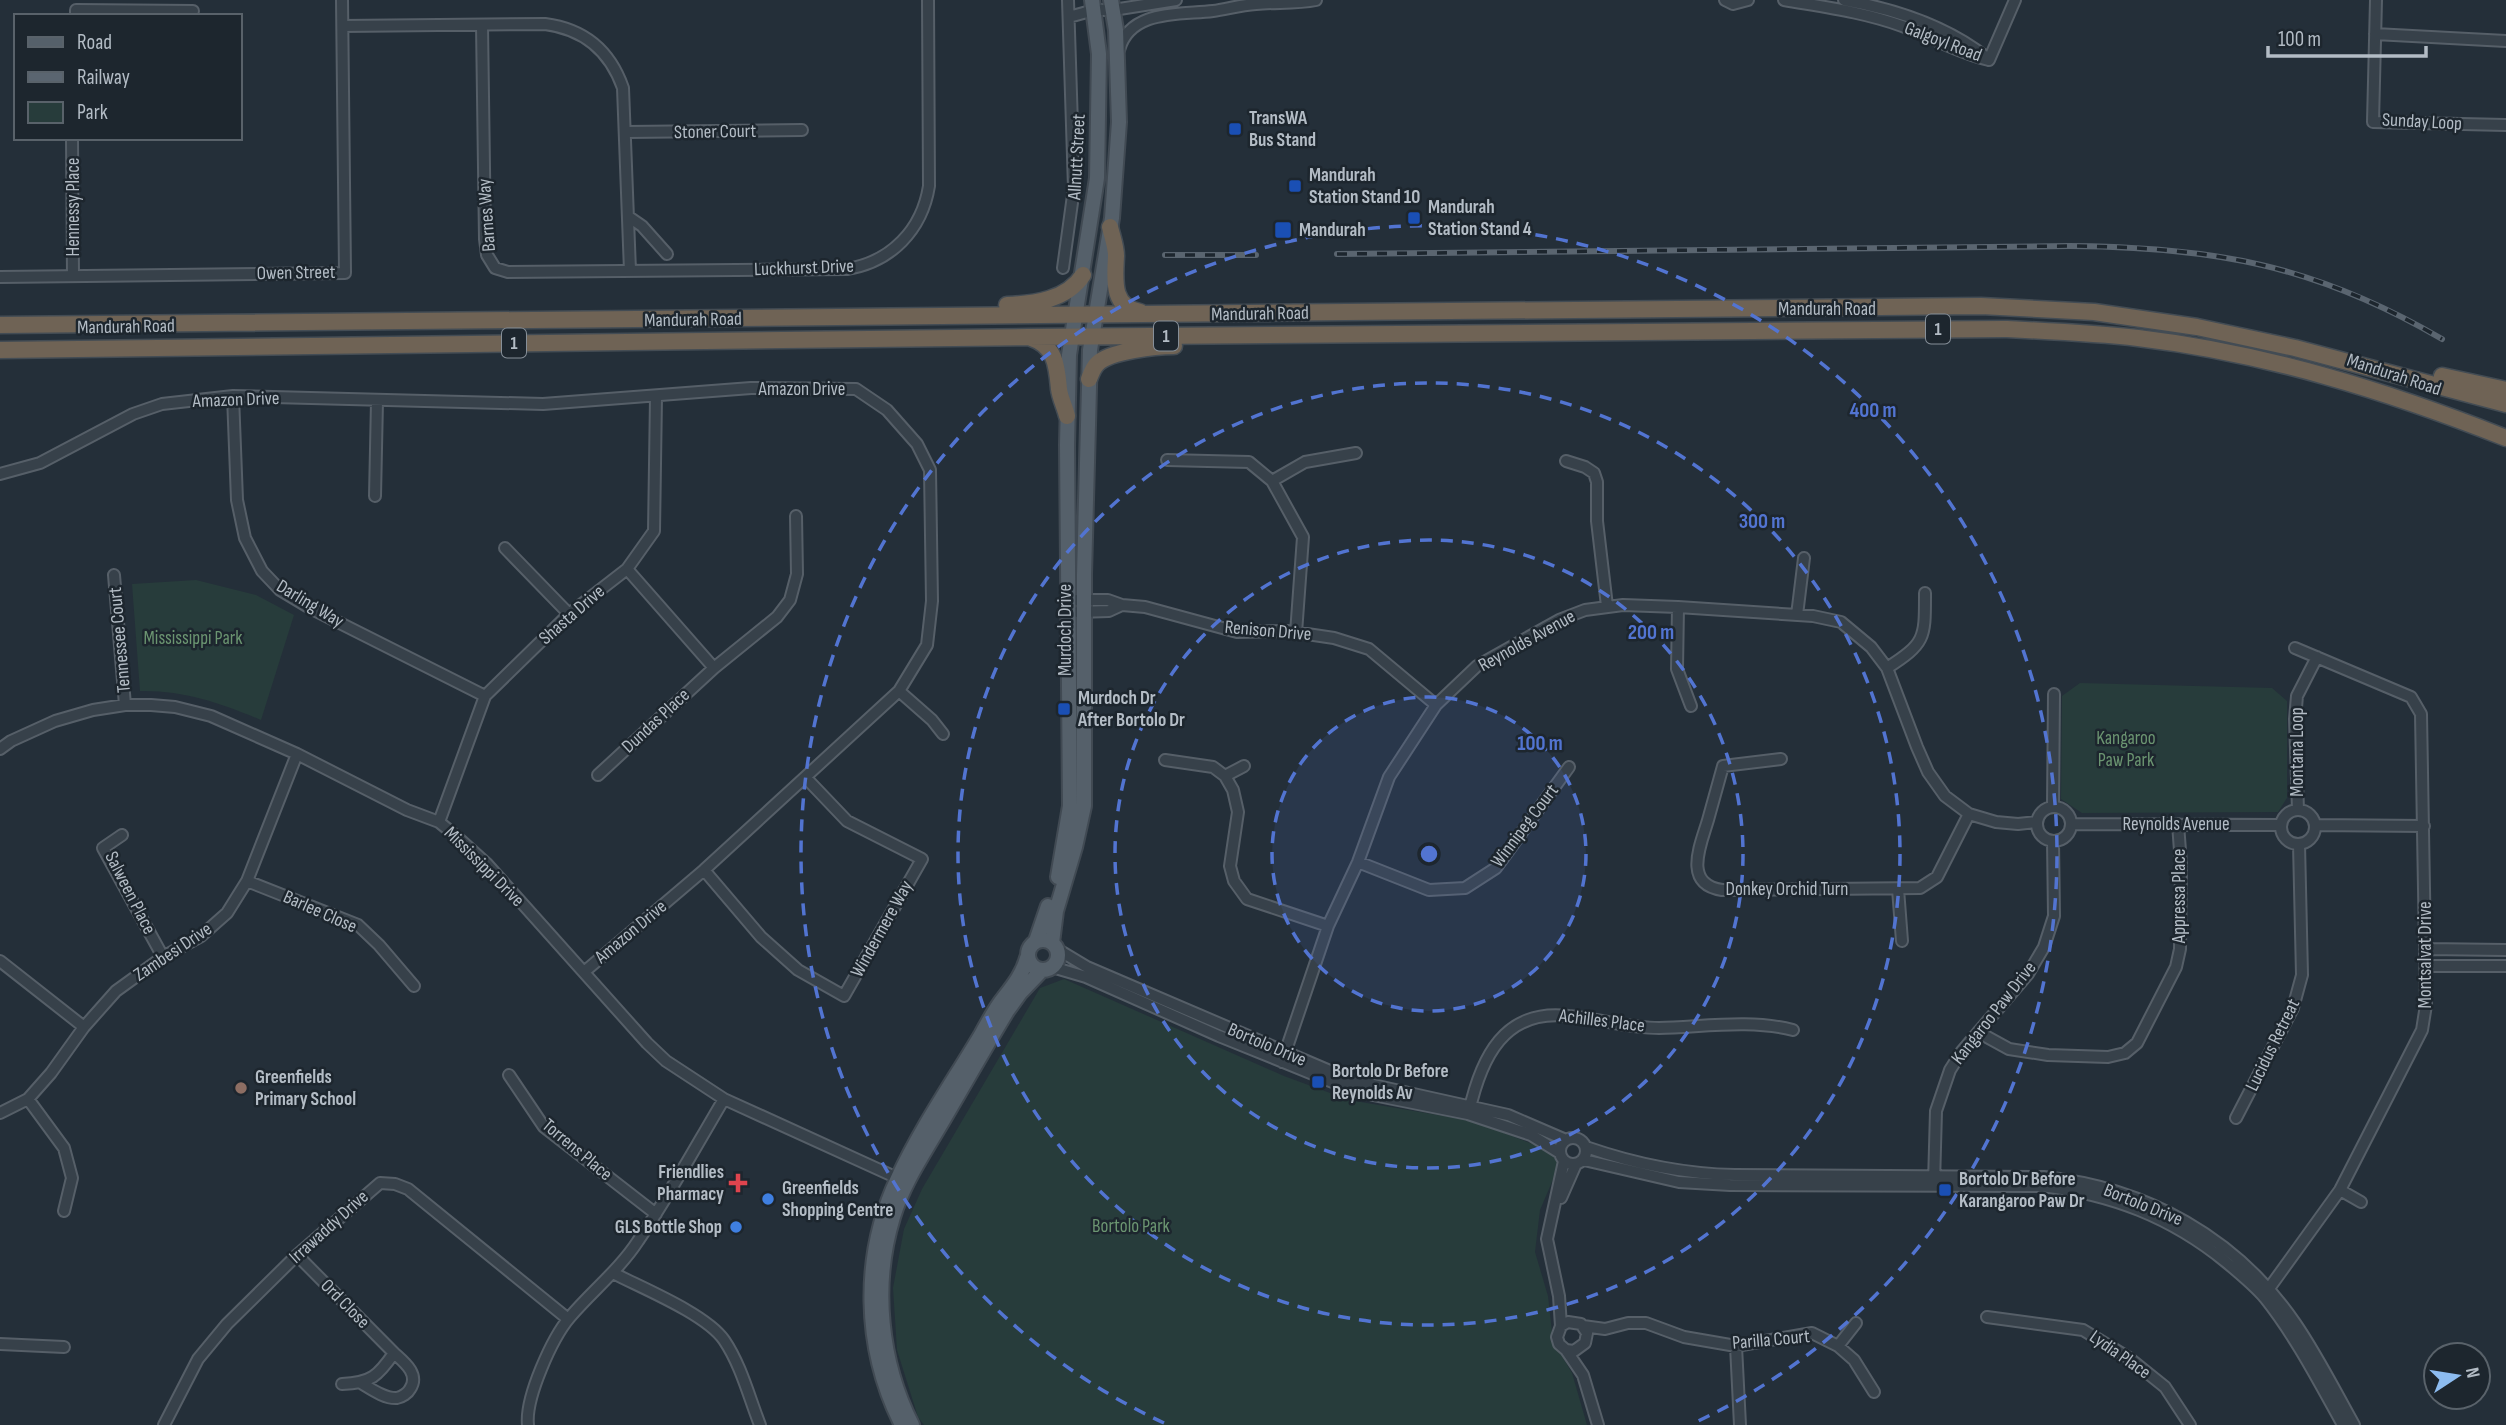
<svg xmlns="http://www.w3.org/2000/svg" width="2506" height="1425" font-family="'Sofia Sans Condensed',sans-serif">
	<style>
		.green { fill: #273c3b }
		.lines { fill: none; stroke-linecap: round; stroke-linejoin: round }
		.minor-casing { stroke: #565f68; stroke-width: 14 }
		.major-casing { stroke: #414a53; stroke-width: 18 }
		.highway-casing { stroke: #434c54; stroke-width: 19 }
		.minor { stroke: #37414a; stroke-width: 10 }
		.major { stroke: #55606a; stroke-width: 14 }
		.highway { stroke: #6f6355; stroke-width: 16 }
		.rail-casing { stroke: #5a6570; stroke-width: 6 }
		.rail { stroke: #1d262e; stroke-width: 3.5; stroke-dasharray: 10; stroke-linecap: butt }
		.ring { fill: none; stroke: #5274d1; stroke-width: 3.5; stroke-dasharray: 12 9 }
		.transit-dot { fill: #1a4fb4; stroke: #1d262e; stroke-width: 2.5 }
		.education-dot { fill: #8d6e63; stroke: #1d262e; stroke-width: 2.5 }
		.health-dot { fill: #e0444e; stroke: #1d262e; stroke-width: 2.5 }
		.shop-dot { fill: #3f7fe0; stroke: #1d262e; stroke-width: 2.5 }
		.labels { text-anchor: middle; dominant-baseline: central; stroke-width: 5; stroke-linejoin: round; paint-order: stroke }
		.shield { fill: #1d262e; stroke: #868f98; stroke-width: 2 }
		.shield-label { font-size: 18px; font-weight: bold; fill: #b3bcc5 }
		.street-label { font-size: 19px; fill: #b3bcc5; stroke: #1d262e }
		.poi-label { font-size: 19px; font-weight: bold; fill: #b3bcc5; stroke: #1d262e; text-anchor: start }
		.park-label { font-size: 19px; fill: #6b9571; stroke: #1d262e }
		.centre { fill: #5274d1; stroke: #1d262e; stroke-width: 3.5 }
		.ring-label { font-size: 21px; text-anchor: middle; font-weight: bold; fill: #5274d1; stroke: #1d262e; stroke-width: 5; stroke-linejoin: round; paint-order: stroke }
	</style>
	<rect width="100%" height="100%" fill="#242f39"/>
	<path class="green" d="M196 580 256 595 294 615 261 720C221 703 183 690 140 691L132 584Z
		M2080 683 2272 688 2287 701V798L2278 812 2082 813 2061 799 2062 696Z
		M1064 979 1284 1076 1349 1100 1473 1121 1563 1156 1540 1210 1535 1252 1548 1296 1553 1341 1572 1373 1587 1425H924L918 1417 897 1350 893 1288 904 1229 922 1189 1040 988Z"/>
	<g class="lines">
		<g class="minor-casing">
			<path id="minor" d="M1725 0 1733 4 1748 0
				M1784 0C1824 7 1864 12 1902 26 1932 37 1958 53 1989 60
				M1844 0C1894 9 1947 26 1987 58
				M2376 0 2373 122 2506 125
				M76 16V10L193 11
				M1069 17 1094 10H1113L1176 0
				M482 25 485 239 487 255 495 268 508 272 847 269C891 262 922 230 929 186L928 0
				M343 26 545 24C584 29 610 51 623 88L630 271
				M2375 34 2506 41
				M1119 50C1130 9 1180 15 1213 11 1227 9 1241 5 1256 4 1276 2 1296 4 1316 0
				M1989 60 2015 0
				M627 132 802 130
				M72 138 73 276
				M629 217 642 226 667 254
				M1063 268 1074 188 1068 0
				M0 277 345 273 342 0
				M233 396 237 500 245 538 262 571 280 590 310 608 485 696
				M1167 460 1249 462 1272 481 1303 537 1296 633
				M1566 461 1585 467 1594 473 1597 482V521L1607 606
				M0 474 40 463 133 414 162 404 233 396 543 404 751 388 856 389 887 410 917 444 930 470 932 601 927 645 899 691 704 870 584 972
				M1272 481 1305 462 1356 453
				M375 496 377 401
				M505 548 569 614
				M627 569 714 668
				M114 575 125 705
				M1077 600H1108L1122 605 1145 607 1237 632 1287 631 1334 638 1369 649 1436 705
				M1678 607 1677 669 1691 706
				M1078 612 1109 611 1122 605
				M1797 615 1804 558
				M1887 668C1926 643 1925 638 1925 593
				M899 691 932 720 943 734
				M0 749 11 741 55 721 93 710 125 705H151L175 707 211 716 297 754 407 810 439 822 456 836 487 864 647 1043 666 1061 724 1099 904 1181
				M1781 759 1723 766C1718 784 1713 802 1708 820 1701 844 1682 884 1722 890L1920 888 1937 877 1969 814
				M1165 760 1213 767 1225 776 1233 790 1238 812 1230 866 1234 881 1247 899 1328 926
				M598 775 714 668 777 617 790 600 797 574 796 516
				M1225 776 1244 766
				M2037 824a17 17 0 1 1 34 0a17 17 0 1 1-34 0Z
				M2053 807 2054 694
				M2281 827a17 17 0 1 1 34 0a17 17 0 1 1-34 0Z
				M2298 810 2295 719 2297 696 2317 657
				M439 822 485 696 569 614 627 569 654 531 656 397
				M2071 824 2281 825
				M2315 825 2424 826
				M122 835 103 848 163 957
				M1358 862 1429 890 1465 888 1496 868 1569 767
				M704 870 761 937 798 970 844 996 922 859 847 821 806 778
				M247 881 358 925 379 945 414 986
				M1898 889 1902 941
				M1057 949 1087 967 1344 1077 1364 1083 1508 1115 1566 1140
				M2426 949 2506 950
				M0 961 84 1027
				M2426 966H2506
				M1052 967 1086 977 1219 1036 1335 1083 1373 1095 1468 1114 1531 1135 1560 1153
				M1978 1032 2009 1049 2048 1055 2108 1057 2125 1053 2137 1043 2176 967 2180 949 2181 864 2178 824
				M1282 1062 1328 926 1358 862 1389 777 1436 705 1477 666 1559 620 1585 610 1623 605 1678 607 1813 616 1841 622 1871 647 1887 668 1917 747 1928 772 1945 796 1969 814 1996 822 2018 824 2037 822
				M509 1075 544 1127 656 1214
				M28 1099 64 1148 72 1178 64 1211
				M1469 1112C1481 1058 1504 1008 1569 1016 1599 1019 1628 1028 1659 1028 1703 1027 1750 1019 1793 1030
				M0 1113 28 1099 51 1073 84 1027 116 991 163 957 201 936 227 913 247 881 297 754
				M2236 1118 2293 1008 2302 975 2299 844
				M1560 1151a13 13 0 1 1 26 0a13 13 0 1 1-26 0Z
				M1586 1147C1635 1164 1683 1174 1735 1175L2044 1177C2145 1187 2237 1238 2295 1323 2317 1355 2335 1391 2354 1425
				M1584 1160 1679 1182 1730 1185 2041 1186C2111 1194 2171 1217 2226 1262 2239 1273 2254 1285 2265 1298 2296 1337 2319 1382 2343 1425
				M1934 1183 1936 1111 1950 1070 1962 1051 2028 974 2044 947 2054 916 2053 841
				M2340 1190 2361 1202
				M1561 1198 1576 1164
				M297 1255 394 1353C378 1376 371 1383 342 1384
				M613 1273C642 1288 706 1314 724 1340 741 1365 749 1397 760 1425
				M2265 1294 2340 1190 2422 1030 2426 1005 2421 714 2411 697 2295 648
				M1987 1317 2083 1330 2129 1358 2165 1387 2190 1425
				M1561 1326 1568 1322 1581 1324 1587 1333 1585 1343 1574 1351 1566 1350 1559 1344 1557 1337 1561 1326 1559 1296 1547 1239 1564 1161
				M1583 1326 1605 1329 1628 1323H1646L1684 1337 1736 1346 1812 1333 1838 1346 1854 1360 1874 1392
				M0 1344 64 1347
				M1736 1346 1740 1425
				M1838 1346 1856 1323
				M1566 1350 1583 1375 1598 1425
				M361 1383C371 1389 385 1399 397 1398 402 1397 408 1393 410 1389 420 1374 404 1362 394 1353
				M164 1425 198 1359 227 1324 297 1255 380 1183 395 1184 408 1189 568 1319
				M528 1425C525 1398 552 1338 570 1317 592 1291 619 1270 638 1241 669 1196 696 1146 724 1099"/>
		</g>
		<g class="major-casing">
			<path id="major" d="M1058 877 1070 806 1067 445 1069 355 1097 178 1099 54 1092 0
				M1028 955a15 15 0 1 1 30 0a15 15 0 1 1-30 0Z
				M1036 941 1048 906
				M1052 943 1056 911 1075 847 1084 806V575L1090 350 1112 218 1119 122 1116 30 1111 0
				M902 1425C863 1348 861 1256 898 1178 921 1128 953 1082 981 1035 987 1024 993 1013 1000 1003 1012 987 1022 976 1027 958
				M912 1425C880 1362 872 1285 893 1217 903 1184 922 1156 939 1127 962 1088 984 1049 1007 1011L1020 993 1042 970"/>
		</g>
		<g class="highway-casing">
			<path id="highway" d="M1110 227C1112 236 1116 246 1116 256 1115 279 1111 307 1140 312
				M1007 305C1034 304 1067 300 1083 275
				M0 325 1981 306 2094 312 2197 327 2295 348 2506 404
				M1031 338C1056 346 1057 367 1059 389 1060 398 1065 407 1067 416
				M0 350 1028 337 2005 329C2049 331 2094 333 2138 338 2265 353 2387 391 2506 438
				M2442 376 2506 390
				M1089 379C1091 374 1093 368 1097 364 1109 351 1157 346 1174 346"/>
		</g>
		<use href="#minor" class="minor"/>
		<use href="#major" class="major"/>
		<use href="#highway" class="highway"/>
		<g class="rail-casing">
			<path id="rail" d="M1337 254 2069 246C2214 247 2315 265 2442 339
				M1165 255H1256"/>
		</g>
		<use href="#rail" class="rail"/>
	</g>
	<circle cx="1429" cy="854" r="157" fill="#5274d1" fill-opacity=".12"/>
	<g class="ring">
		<circle cx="1429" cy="854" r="157"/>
		<circle cx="1429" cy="854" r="314"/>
		<circle cx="1429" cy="854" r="471"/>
		<path d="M1164 1423A628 628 0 1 1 1694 1423"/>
	</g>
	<g class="transit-dot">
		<rect x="1228" y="122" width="14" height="14" rx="3.5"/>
		<rect x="1288" y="179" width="14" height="14" rx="3.5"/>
		<rect x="1407" y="211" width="14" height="14" rx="3.5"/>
		<rect x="1274" y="221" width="18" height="18" rx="3.5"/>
		<rect x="1057" y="702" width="14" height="14" rx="3.5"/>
		<rect x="1311" y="1075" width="14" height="14" rx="3.5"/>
		<rect x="1938" y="1183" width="14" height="14" rx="3.5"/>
	</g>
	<circle class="education-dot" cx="241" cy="1088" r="7"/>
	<path class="health-dot" d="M734.5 1172.5h7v7h7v7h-7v7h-7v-7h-7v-7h7z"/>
	<g class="shop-dot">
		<circle cx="768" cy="1199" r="7"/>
		<circle cx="736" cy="1227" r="7"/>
	</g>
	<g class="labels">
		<g class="shield">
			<rect x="1926" y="314.5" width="24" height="29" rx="5"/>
			<rect x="1154" y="321.5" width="24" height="29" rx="5"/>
			<rect x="502" y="328.5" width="24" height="29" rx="5"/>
		</g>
		<g class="shield-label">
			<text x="1938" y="329">1</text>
			<text x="1166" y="336">1</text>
			<text x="514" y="343">1</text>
		</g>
		<g class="street-label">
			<text transform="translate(1943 42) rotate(21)">Galgoyl Road</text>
			<text transform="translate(2422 122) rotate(3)">Sunday Loop</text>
			<text transform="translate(715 132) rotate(-1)">Stoner Court</text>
			<text transform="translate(1077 157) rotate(-87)">Allnutt Street</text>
			<text transform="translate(73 207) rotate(-90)">Hennessy Place</text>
			<text transform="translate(487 215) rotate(-94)">Barnes Way</text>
			<text transform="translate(804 268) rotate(-2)">Luckhurst Drive</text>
			<text transform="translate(296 273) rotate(-1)">Owen Street</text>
			<text x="1827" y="309">Mandurah Road</text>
			<text transform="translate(1260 314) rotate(-1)">Mandurah Road</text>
			<text transform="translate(693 320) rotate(-1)">Mandurah Road</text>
			<text transform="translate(126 327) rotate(-1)">Mandurah Road</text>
			<text transform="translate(2394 375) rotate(18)">Mandurah Road</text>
			<text x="802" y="389">Amazon Drive</text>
			<text transform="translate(236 400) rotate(-2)">Amazon Drive</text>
			<text transform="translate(310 604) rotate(31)">Darling Way</text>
			<text transform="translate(572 615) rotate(-41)">Shasta Drive</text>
			<text transform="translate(1065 630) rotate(-90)">Murdoch Drive</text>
			<text transform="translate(1268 631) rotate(5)">Renison Drive</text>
			<text transform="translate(120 640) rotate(-95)">Tennessee Court</text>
			<text transform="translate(1527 641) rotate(-29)">Reynolds Avenue</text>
			<text transform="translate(656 721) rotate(-43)">Dundas Place</text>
			<text transform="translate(2297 752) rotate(-90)">Montana Loop</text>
			<text x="2176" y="824">Reynolds Avenue</text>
			<text transform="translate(1525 826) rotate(-53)">Winnipeg Court</text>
			<text transform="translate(484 867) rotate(45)">Mississippi Drive</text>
			<text x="1787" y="889">Donkey Orchid Turn</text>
			<text transform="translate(130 893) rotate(63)">Salween Place</text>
			<text transform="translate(2179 896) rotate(-90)">Appressa Place</text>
			<text transform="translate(320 912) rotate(24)">Barlee Close</text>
			<text transform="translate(882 929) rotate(-61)">Windermere Way</text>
			<text transform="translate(631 932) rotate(-40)">Amazon Drive</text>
			<text transform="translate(173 952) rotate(-34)">Zambesi Drive</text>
			<text transform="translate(2425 955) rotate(-90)">Montsalvat Drive</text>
			<text transform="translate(1994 1013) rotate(-52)">Kangaroo Paw Drive</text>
			<text transform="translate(1602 1021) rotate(7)">Achilles Place</text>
			<text transform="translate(1267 1045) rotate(23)">Bortolo Drive</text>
			<text transform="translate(2273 1045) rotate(-64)">Lucidus Retreat</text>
			<text transform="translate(577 1150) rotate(40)">Torrens Place</text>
			<text transform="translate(2143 1205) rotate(22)">Bortolo Drive</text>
			<text transform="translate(329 1227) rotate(-42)">Irrawaddy Drive</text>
			<text transform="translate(345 1304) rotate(45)">Ord Close</text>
			<text transform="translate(1771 1340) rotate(-5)">Parilla Court</text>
			<text transform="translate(2120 1355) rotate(35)">Lydia Place</text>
		</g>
		<g class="poi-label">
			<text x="1249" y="118">TransWA<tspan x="1249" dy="22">Bus Stand</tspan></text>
			<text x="1309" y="175">Mandurah<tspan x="1309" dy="22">Station Stand 10</tspan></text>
			<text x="1428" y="207">Mandurah<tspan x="1428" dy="22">Station Stand 4</tspan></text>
			<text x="1299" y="230">Mandurah</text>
			<text x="1078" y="698">Murdoch Dr<tspan x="1078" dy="22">After Bortolo Dr</tspan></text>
			<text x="1332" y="1071">Bortolo Dr Before<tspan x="1332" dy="22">Reynolds Av</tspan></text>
			<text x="255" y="1077">Greenfields<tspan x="255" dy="22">Primary School</tspan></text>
			<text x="724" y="1172" text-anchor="end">Friendlies<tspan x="724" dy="22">Pharmacy</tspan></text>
			<text x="1959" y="1179">Bortolo Dr Before<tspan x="1959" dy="22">Karangaroo Paw Dr</tspan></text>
			<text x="782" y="1188">Greenfields<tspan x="782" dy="22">Shopping Centre</tspan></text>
			<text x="722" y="1227" text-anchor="end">GLS Bottle Shop</text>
		</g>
		<g class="park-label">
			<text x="193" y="638">Mississippi Park</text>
			<text x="2126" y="738">Kangaroo<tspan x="2126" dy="22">Paw Park</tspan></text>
			<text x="1131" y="1226">Bortolo Park</text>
		</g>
	</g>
	<circle cx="1429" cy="854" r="10" class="centre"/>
	<g class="ring-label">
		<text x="1873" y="417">400 m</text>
		<text x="1762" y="528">300 m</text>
		<text x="1651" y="639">200 m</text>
		<text x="1540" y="750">100 m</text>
	</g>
	<rect x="14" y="14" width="228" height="126" fill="#1d262e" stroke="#59626a" stroke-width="2"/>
	<rect x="28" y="37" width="35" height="10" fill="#55606a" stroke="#59626a" stroke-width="2"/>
	<text x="77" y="49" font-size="21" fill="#b3bcc5">Road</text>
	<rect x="28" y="72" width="35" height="10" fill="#5a6570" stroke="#59626a" stroke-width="2"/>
	<text x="77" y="84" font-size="21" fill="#b3bcc5">Railway</text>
	<rect x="28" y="102" width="35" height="21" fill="#273c3b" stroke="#59626a" stroke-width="2"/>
	<text x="77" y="119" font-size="21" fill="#b3bcc5">Park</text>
	<g transform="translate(2457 1376) rotate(78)"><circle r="33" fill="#1d262e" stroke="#59626a" stroke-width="2"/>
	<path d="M0-5L12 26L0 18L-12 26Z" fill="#8dbcf0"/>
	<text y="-10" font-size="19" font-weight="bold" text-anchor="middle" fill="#b3bcc5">N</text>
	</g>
	<path d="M2268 46v10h158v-10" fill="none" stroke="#b3bcc5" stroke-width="3.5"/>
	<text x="2278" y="46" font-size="21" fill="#b3bcc5" stroke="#1d262e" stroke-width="5" paint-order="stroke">100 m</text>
</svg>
